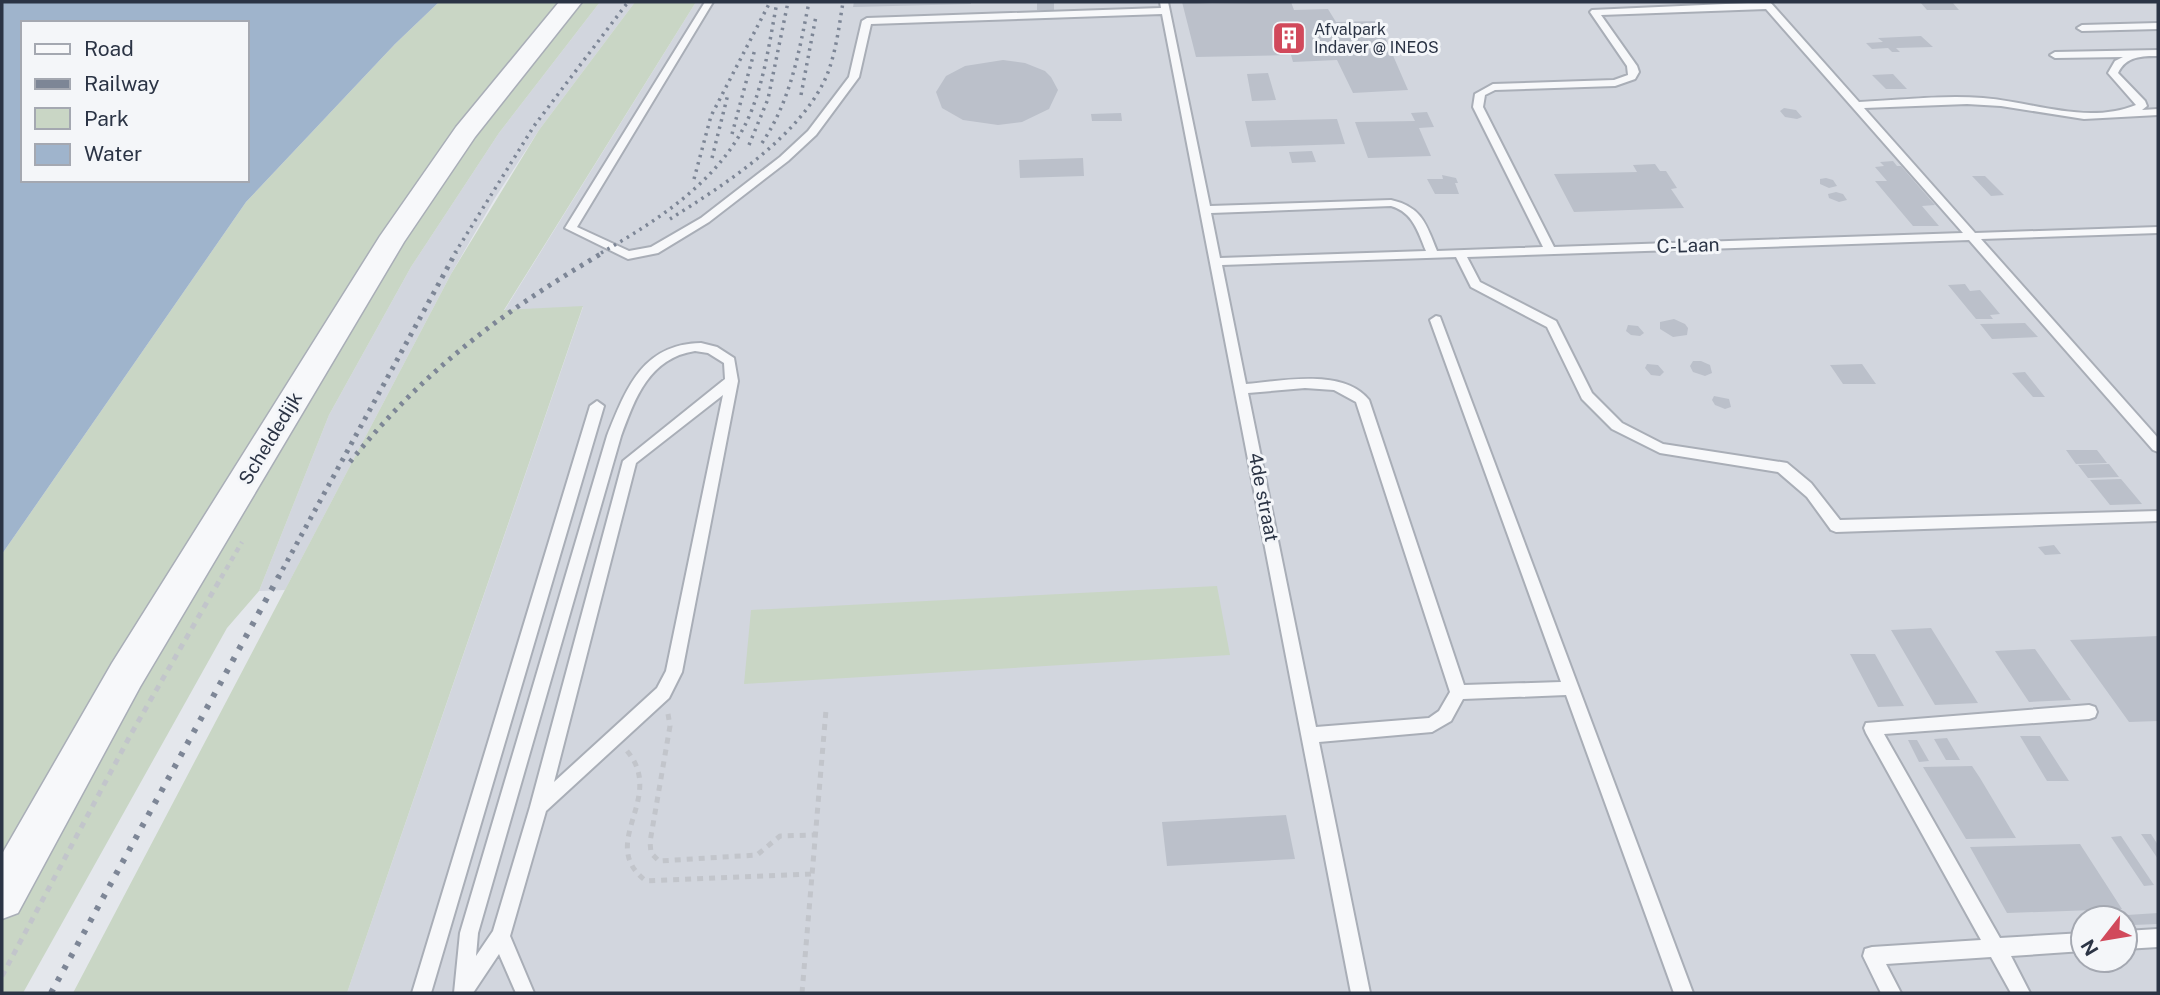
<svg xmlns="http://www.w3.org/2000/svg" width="2160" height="995" font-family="'Public Sans',sans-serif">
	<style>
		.built { fill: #d2d6de; fill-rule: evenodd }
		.green { fill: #c9d6c5 }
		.water { fill: #9fb4cc; fill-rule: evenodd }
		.building { fill: #bbc0ca }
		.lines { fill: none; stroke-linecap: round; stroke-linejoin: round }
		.service-casing { stroke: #a9aeb7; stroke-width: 4 }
		.tertiary-casing { stroke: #a9aeb7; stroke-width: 3 }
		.path-far1 { stroke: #c2c5cb; stroke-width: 4.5; stroke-dasharray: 5 5; stroke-linecap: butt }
		.path { stroke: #c2c5cb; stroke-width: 5; stroke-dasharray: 6 6; stroke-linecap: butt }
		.service { fill: #f7f8fa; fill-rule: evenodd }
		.tertiary { fill: #f7f8fa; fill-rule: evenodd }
		.rail-far2 { stroke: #7d8696; stroke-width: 3.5; stroke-dasharray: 2.5 5; stroke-linecap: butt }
		.rail-far1 { stroke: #7d8696; stroke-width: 5; stroke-dasharray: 3.5 6; stroke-linecap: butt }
		.rail { stroke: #7d8696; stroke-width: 6; stroke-dasharray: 4.5 9; stroke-linecap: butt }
		.labels { text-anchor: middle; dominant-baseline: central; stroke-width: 6; stroke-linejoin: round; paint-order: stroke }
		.far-poi-label { font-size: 16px; fill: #2b3445; stroke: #f4f6f9; text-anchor: start }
		.street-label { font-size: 19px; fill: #2b3445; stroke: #f4f6f9 }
	</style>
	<rect width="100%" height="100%" fill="#e4e7ec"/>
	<path class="built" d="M600 2H635L539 130 495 198 451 274 285 590 259 591 329 415 411 267 499 133Z
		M696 2H2158V993H347L583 307 504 311ZM2083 918H2125V960H2083Z"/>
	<path class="green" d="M439 2H600L499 133 411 267 329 415 259 591 227 628 23 993H2V554L246 202 395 44Z
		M635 2H696L504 310 583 306 347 993H73L451 274 539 130Z
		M1217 586 1230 655 744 684 751 610Z"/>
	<path class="water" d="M2 2H439L395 44 246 202 2 554ZM23 23H247V180H23Z"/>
	<path class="building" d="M854 2H971V4L853 7Z
		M1037 2H1054V10H1037Z
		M1182 2 1212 4 1291 2 1294 10 1328 9 1336 22 1378 21 1408 90 1353 93 1337 60 1293 62 1291 55 1196 57Z
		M1920 2H1952L1959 10H1927Z
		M1921 36 1933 47 1896 48 1900 52H1892L1888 48 1872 49 1866 43 1883 42 1878 38Z
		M1003 60 1025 63 1045 71 1051 77 1058 90 1049 109 1022 122 998 125 963 120 942 108 936 92 946 76 965 66Z
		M1268 73 1276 100 1252 101 1247 74Z
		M1893 74 1907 89H1886L1872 75Z
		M1784 108 1796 110 1802 117 1797 119 1785 117 1780 111Z
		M1427 112 1434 127 1419 128 1431 156 1368 158 1355 122 1415 121 1411 113Z
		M1121 113 1122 121H1092L1091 114Z
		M1337 119 1345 144 1251 147 1245 121Z
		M1312 151 1316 162 1292 163 1289 152Z
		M1083 158 1084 176 1020 178 1019 160Z
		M1893 161 1897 166H1901L1935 205 1922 206 1939 226H1913L1875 181H1887L1875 167 1884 166 1880 162Z
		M1655 164 1660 171H1666L1677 188 1671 189 1684 208 1574 212 1554 174 1637 172 1633 165Z
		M1442 175 1456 178 1458 183H1455L1459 194H1435L1427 179H1443Z
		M1972 176H1985L2004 195 1991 196Z
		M1826 178 1833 180 1837 186 1829 188 1820 184V179Z
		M1836 192 1843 194 1847 200 1839 202 1829 198 1828 194Z
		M1965 284 1970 291 1980 290 2000 314 1990 315 1993 319H1976L1948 285Z
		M1674 319 1685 324 1688 328 1687 335 1673 337 1660 329V322Z
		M2025 323 2038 337 1992 339 1980 324Z
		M1628 325 1638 326 1644 333 1640 336 1631 335 1626 331Z
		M1693 361H1701L1710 365 1712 373 1705 376 1693 372 1690 366Z
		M1647 364 1658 365 1664 372 1660 376 1651 375 1645 368Z
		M1862 364 1876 384H1843L1830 365Z
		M2025 372 2045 397H2033L2012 373Z
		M1714 396 1729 399 1731 407 1725 409 1715 405 1712 400Z
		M2066 450H2097L2107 463 2076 464Z
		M2109 464 2119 477 2088 478 2078 465Z
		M2121 479 2142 504 2110 505 2090 480Z
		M2054 545 2061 554 2045 555 2038 547Z
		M1931 628 1978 703 1935 705 1891 630Z
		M2158 636V721L2129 722 2070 640Z
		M2035 649 2071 700 2029 702 1995 651Z
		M1850 654H1875L1904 706 1878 707Z
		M2020 736H2040L2069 781H2047Z
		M1947 738 1960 760H1946L1934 739Z
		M1908 740H1917L1929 761 1919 762Z
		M1972 766 1980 778 2016 838 1966 839 1923 767Z
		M1286 815 1295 859 1167 866 1162 822Z
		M2141 834H2151L2158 845V859Z
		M2121 836 2154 885 2144 886 2111 837Z
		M2080 844 2122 909 2007 913 1970 847Z
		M2158 913V924L2133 925 2127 915Z"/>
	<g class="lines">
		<g class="service-casing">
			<path id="service" d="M705 2H713L577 227 629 251 651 247 701 218 780 157 808 131 849 77 862 21 867 18 1161 8 1160 2H1168L1210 206 1391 200C1422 207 1426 224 1437 251L1543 247 1473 107 1475 94 1493 84 1614 80 1628 75 1627 66 1590 12 1592 10 1770 2 1859 102C1900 100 1942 95 1983 98 2034 102 2086 125 2136 105L2108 73 2115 61 2123 57 2055 58 2050 55 2055 52 2158 50V56C2142 56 2126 56 2118 73L2145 101 2147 106 2142 110 2158 109V115L2084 119 2001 106 1967 104 1864 108 1975 233 2158 227V233L1981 239 2158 438V452L2153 450 1969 240 1467 257 1480 282 1556 321 1592 393 1622 423 1663 444 1787 463 1811 483 1840 520 2158 511V521L1836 532 1831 530 1807 497 1778 472 1660 453 1612 429 1582 399 1547 327 1471 287 1456 257 1222 265 1246 384C1282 381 1343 368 1369 400L1464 685 1561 682 1430 320 1436 316 1440 317 1693 993H1674L1566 695 1463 699 1451 721 1432 732 1319 742 1370 993H1351L1162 14 871 24 859 77 816 135 788 161 709 222 658 253 628 259 565 228ZM1766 9 1963 233 1554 247 1483 107 1485 95 1495 90 1615 86 1635 79 1639 72 1637 66 1601 15ZM1391 206C1413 212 1418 232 1426 251L1220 258 1211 213ZM1305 388 1334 390 1356 402 1450 692 1439 711 1429 718 1316 727 1248 393Z
				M2158 23V29L2082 31 2077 28 2082 25Z
				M701 343 717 347 734 358 738 381 682 672 669 698 546 811 510 936 534 993H516L499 954 473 993H454L460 933 607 436C626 389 642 344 701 343ZM695 351 708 353 724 363 725 379 623 461 530 807 493 931 476 956 478 933 621 436C635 398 649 358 695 351ZM723 395 666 671 657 688 554 782 636 463Z
				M597 401 604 406 431 993H412L590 406Z
				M2089 705 2095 707 2097 712 2095 717 2089 719 1884 734 2000 938 2083 933V951L2011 956 2030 993H2011L1991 957 1886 964 1901 993H1881L1863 956 1865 949 1872 947 1981 940 1866 733 1864 728 1866 723Z
				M2158 929V947L2125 949V931Z"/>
		</g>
		<g class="tertiary-casing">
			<path id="tertiary" d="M559 2H582L475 137 404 242 140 687 18 913 2 919V854L112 663 380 236 456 127Z"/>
		</g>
		<path class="path-far1" d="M221 578 242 542"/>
		<path class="path" d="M668 714 670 726 650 842 651 853 659 861 757 855 780 836 815 835
			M627 751C667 798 596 843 646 881L812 874
			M2 976 131 734 222 576
			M802 993 826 710"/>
		<use href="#service" class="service"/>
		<use href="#tertiary" class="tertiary"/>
		<path class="rail-far2" d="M801 95 816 16
			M732 134 755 49
			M762 143C791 100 799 52 809 2
			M749 145 768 99 788 2
			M712 158 728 94
			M694 179 711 116 770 2
			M670 219C724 185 801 136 827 75 836 52 839 27 843 2
			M455 253 534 126 628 2
			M601 253C660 219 724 178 751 112 765 77 770 39 777 2"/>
		<path class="rail-far1" d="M350 462C425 369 502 312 604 252
			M278 578 456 252"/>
		<path class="rail" d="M51 993 279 576"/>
	</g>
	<defs>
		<g id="building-square" transform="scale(1.75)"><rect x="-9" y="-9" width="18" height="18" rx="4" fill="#d1495b" stroke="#f4f6f9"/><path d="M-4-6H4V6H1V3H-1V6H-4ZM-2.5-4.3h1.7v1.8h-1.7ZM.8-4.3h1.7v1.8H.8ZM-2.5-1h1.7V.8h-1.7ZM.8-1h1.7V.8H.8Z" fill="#fff"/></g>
	</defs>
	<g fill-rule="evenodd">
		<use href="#building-square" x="1289" y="38"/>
	</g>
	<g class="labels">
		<g class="far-poi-label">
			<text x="1314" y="29">Afvalpark<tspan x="1314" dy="18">Indaver @ INEOS</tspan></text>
		</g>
		<g class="street-label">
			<text transform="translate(1688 245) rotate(-2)">C-Laan</text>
			<text transform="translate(270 438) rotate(-59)">Scheldedijk</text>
			<text transform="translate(1264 497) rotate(79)">4de straat</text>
		</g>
	</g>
	<rect width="2160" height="995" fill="none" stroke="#2b3445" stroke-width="7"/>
	<rect x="21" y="21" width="228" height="161" fill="#f4f6f9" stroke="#a4a8b1" stroke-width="2"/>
	<rect x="35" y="44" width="35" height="10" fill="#f7f8fa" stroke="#a4a8b1" stroke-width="2"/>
	<text x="84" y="56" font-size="21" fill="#2b3445">Road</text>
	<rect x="35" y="79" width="35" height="10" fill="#7d8696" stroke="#a4a8b1" stroke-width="2"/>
	<text x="84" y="91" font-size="21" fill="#2b3445">Railway</text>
	<rect x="35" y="108" width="35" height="21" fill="#c9d6c5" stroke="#a4a8b1" stroke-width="2"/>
	<text x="84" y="126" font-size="21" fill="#2b3445">Park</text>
	<rect x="35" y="144" width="35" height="21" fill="#9fb4cc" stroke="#a4a8b1" stroke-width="2"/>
	<text x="84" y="161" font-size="21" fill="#2b3445">Water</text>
	<g transform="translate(2104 939) rotate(239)"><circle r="33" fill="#f4f6f9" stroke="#a4a8b1" stroke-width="2"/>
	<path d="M0-5L12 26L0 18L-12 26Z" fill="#d1495b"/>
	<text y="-10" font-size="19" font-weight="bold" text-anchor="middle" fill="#2b3445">N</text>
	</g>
</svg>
